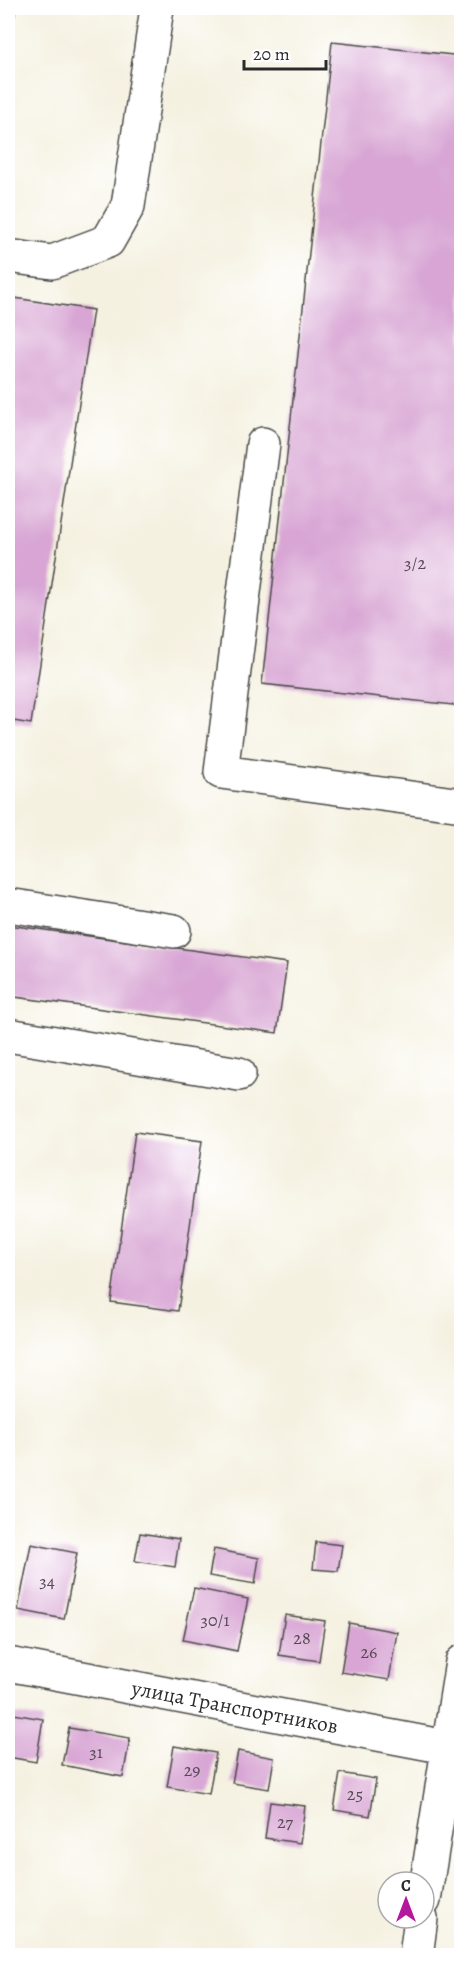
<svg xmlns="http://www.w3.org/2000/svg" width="469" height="1963" font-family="Alegreya,serif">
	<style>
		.building { fill: #d8a5d4 }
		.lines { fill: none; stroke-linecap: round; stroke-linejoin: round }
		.minor-casing { stroke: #494946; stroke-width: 36 }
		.minor { stroke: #fff; stroke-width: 33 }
		.rail-casing { stroke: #2b2b2b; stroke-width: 7 }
		.rail { stroke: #fff; stroke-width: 4.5; stroke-dasharray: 14; stroke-linecap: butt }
		.labels { text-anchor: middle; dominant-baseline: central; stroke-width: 5; stroke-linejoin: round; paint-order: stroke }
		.number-label { font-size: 18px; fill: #564a55 }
		.street-label { font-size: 21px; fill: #2b2b2b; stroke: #fff }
	</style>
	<rect width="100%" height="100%" fill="#fff"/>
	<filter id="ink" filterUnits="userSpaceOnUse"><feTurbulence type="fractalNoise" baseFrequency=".0167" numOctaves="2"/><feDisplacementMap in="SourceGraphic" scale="12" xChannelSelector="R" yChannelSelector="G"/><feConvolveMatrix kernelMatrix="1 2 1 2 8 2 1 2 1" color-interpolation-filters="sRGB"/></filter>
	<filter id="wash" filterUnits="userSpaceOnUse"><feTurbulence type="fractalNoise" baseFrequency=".008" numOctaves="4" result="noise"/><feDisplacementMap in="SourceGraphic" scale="24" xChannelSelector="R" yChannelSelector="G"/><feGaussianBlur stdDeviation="1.35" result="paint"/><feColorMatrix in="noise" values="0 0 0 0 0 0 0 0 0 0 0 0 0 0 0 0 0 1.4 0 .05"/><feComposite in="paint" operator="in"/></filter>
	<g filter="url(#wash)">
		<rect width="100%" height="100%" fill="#f5f1e1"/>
		<g id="blocks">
			<path class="building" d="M332 42 462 56V706L262 684Z
				M8 297 93 310 31 724 8 720Z
				M8 925 287 963 277 1033 8 996Z
				M135 1132 202 1141 178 1311 111 1302Z
				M140 1533 179 1539 175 1567 135 1561Z
				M316 1542 342 1545 338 1571 313 1569Z
				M31 1544 77 1553 64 1619 18 1610Z
				M214 1549 259 1558 255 1584 209 1576Z
				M194 1588 248 1599 237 1651 183 1640Z
				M285 1615 325 1621 319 1661 279 1655Z
				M349 1623 397 1632 389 1680 341 1672Z
				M8 1713 43 1719 36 1762 8 1757Z
				M69 1728 130 1738 123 1777 62 1765Z
				M174 1746 216 1753 209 1794 167 1787Z
				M238 1751 274 1758 269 1789 232 1783Z
				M340 1773 376 1779 370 1816 334 1810Z
				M270 1802 305 1806 300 1843 265 1838Z"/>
		</g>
	</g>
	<g filter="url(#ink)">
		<use href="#blocks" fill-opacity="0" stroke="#494946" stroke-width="1.5"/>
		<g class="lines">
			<g class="minor-casing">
				<g id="minor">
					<path d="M8 256 52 262 108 241 128 206 157 8"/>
					<path d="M263 444 221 772 462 805"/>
					<path d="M8 905 174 931"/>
					<path d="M8 1035 239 1074"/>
					<path id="s1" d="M8 1664 462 1750"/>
					<path d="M424 1900 462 1662"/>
					<path d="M416 1956 421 1918"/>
				</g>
			</g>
			<use href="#minor" class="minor"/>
			<g class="rail-casing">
				<path id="rail" d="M8 39 13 8"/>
			</g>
			<use href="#rail" class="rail"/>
		</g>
	</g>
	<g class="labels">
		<g class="number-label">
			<text x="415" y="563">3/2</text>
			<text x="47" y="1581">34</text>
			<text x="215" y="1620">30/1</text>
			<text x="302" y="1638">28</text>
			<text x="369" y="1652">26</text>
			<text x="96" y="1752">31</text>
			<text x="192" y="1770">29</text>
			<text x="355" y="1794">25</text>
			<text x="285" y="1822">27</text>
		</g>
		<g class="street-label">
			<text stroke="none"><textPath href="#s1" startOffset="231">улица Транспортников</textPath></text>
		</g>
	</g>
	<rect width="469" height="1963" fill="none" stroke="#fff" stroke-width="30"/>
	<g transform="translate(406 1900)"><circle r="28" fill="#ffffff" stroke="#aaaaaa" stroke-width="1.5"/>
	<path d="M0-4.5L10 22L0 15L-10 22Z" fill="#b5179e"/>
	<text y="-9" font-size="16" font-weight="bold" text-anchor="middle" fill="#2b2b2b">С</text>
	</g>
	<path d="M244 60v9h82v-9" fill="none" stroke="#2b2b2b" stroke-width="3"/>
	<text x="253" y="60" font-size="18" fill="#2b2b2b" stroke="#ffffff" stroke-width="4.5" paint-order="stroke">20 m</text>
</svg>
